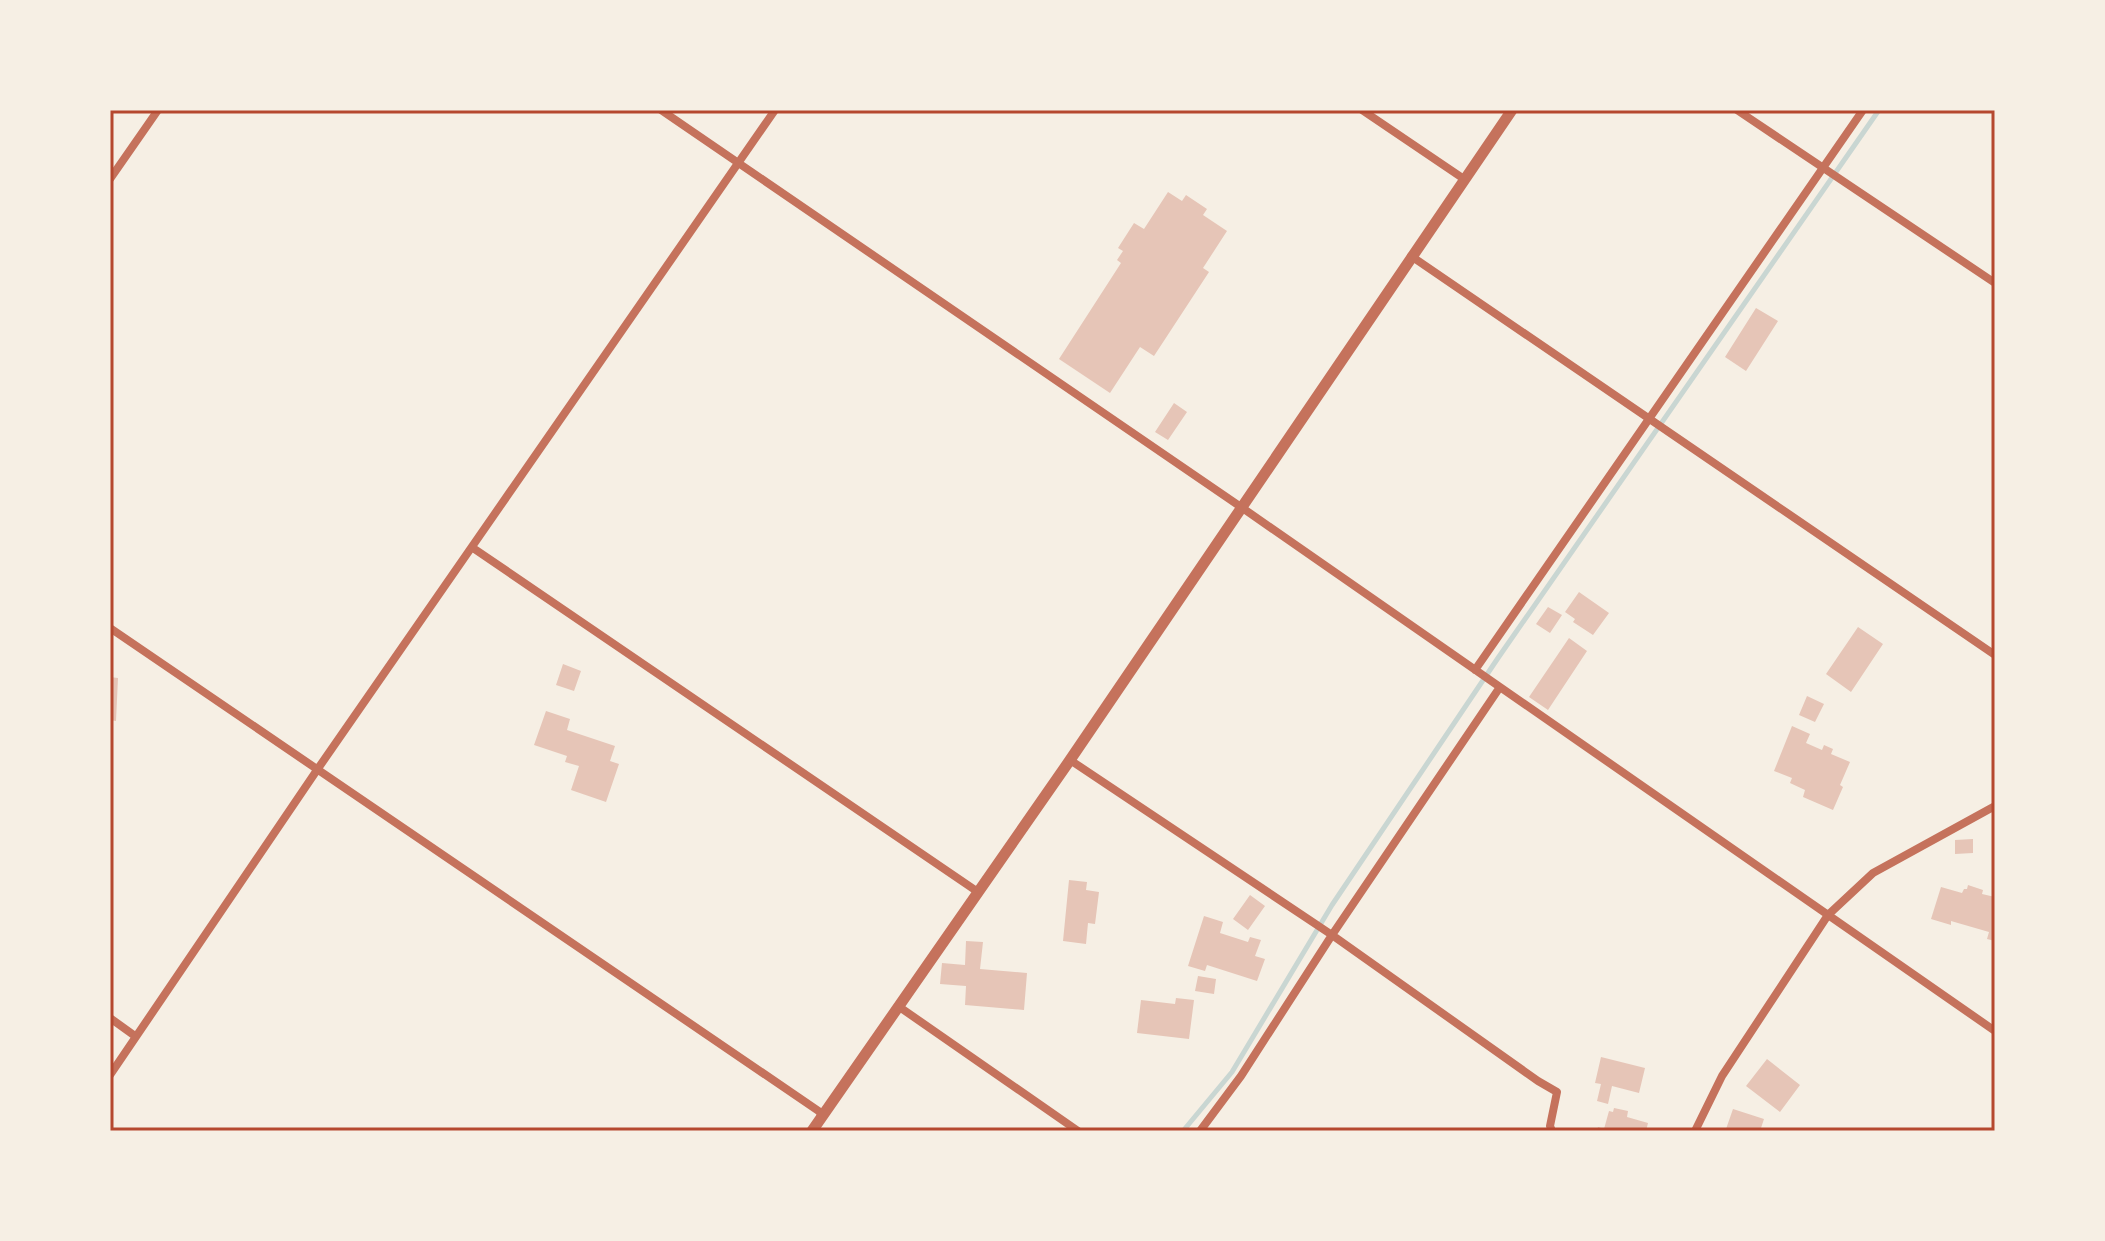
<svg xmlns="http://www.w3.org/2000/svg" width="2105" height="1241" font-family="'Titillium Web',sans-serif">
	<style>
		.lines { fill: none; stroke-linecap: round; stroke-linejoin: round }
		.stream { stroke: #c9d6d2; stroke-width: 5 }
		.building { fill: #e6c5b7 }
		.minor { stroke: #c5725c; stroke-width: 8 }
		.tertiary { stroke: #c5725c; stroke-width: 11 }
		.neatline { fill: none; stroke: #b5482f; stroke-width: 3 }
	</style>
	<rect width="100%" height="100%" fill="#f6efe4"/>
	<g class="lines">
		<path class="stream" d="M1183 1131 1232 1072 1332 905 1498 658 1879 110"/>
	</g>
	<path class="building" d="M1168 192 1182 201 1186 195 1207 209 1203 215 1227 231 1203 268 1209 272 1154 356 1140 347 1110 393 1059 359 1121 263 1117 260 1123 251 1118 248 1134 223 1144 229Z
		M1756 308 1778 321 1746 371 1725 357Z
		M1174 403 1187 412 1168 440 1155 432Z
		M1579 592 1609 613 1593 635 1573 622 1575 619 1565 612Z
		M1548 607 1562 615 1550 633 1536 624Z
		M1858 627 1883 644 1851 692 1826 674Z
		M1569 638 1587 651 1548 710 1529 697Z
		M563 664 581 671 574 691 556 685Z
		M110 677 118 678 116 721 110 720Z
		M1807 696 1824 704 1815 722 1799 715Z
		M546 711 570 719 567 730 615 746 610 761 619 764 606 802 571 790 579 766 565 762 567 756 534 745Z
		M1792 726 1810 734 1806 743 1822 750 1824 745 1833 749 1831 754 1850 762 1840 785 1843 787 1833 810 1803 797 1805 790 1790 783 1792 778 1774 771Z
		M1973 839V853L1955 854V840Z
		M1069 880 1087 882 1086 890 1099 892 1095 924 1088 923 1086 944 1063 941Z
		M1968 885 1983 890 1982 894 1995 897V941L1987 939 1989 932 1951 921V925L1931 919 1941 887 1962 893 1964 889H1967Z
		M1250 895 1265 906 1248 930 1233 919Z
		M1204 916 1223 922 1220 933 1248 942 1250 937 1261 940 1255 956 1265 959 1257 981 1207 965 1205 971 1188 966Z
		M966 941 983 942 980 969 1027 973 1024 1010 965 1005 966 986 940 984 942 963 965 965Z
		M1198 976 1216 979 1214 994 1195 991Z
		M1176 998 1194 1000 1189 1039 1137 1033 1141 1000 1175 1004Z
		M1601 1057 1645 1068 1639 1093 1612 1086 1608 1104 1597 1101 1601 1084 1595 1083Z
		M1767 1059 1800 1085 1780 1112 1746 1086Z
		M1614 1108 1628 1111 1627 1117 1648 1123 1646 1131H1597L1598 1127 1604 1129 1609 1111 1613 1112Z
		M1733 1109 1764 1119 1760 1131 1726 1129Z"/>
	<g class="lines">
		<path class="minor" d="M661 110 1241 507 1995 1031
			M1362 110 1464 179
			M1737 110 1995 283
			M110 179 158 110
			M1411 256 1995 655
			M473 548 978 892
			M110 628 820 1112 821 1118
			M1475 670 1863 110
			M1070 760 1332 935 1500 687
			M898 1006 1078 1131
			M110 1018 135 1036
			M110 1075 317 770 775 110
			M1200 1131 1241 1076 1332 935 1538 1081 1557 1092 1550 1126 1552 1131
			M1695 1131 1722 1076 1828 915 1873 873 1995 806"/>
		<path class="tertiary" d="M812 1131 1070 760 1512 110"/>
	</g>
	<rect width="2105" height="1241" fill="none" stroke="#f6efe4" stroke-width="224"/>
	<rect x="112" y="112" width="1881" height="1017" class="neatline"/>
</svg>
